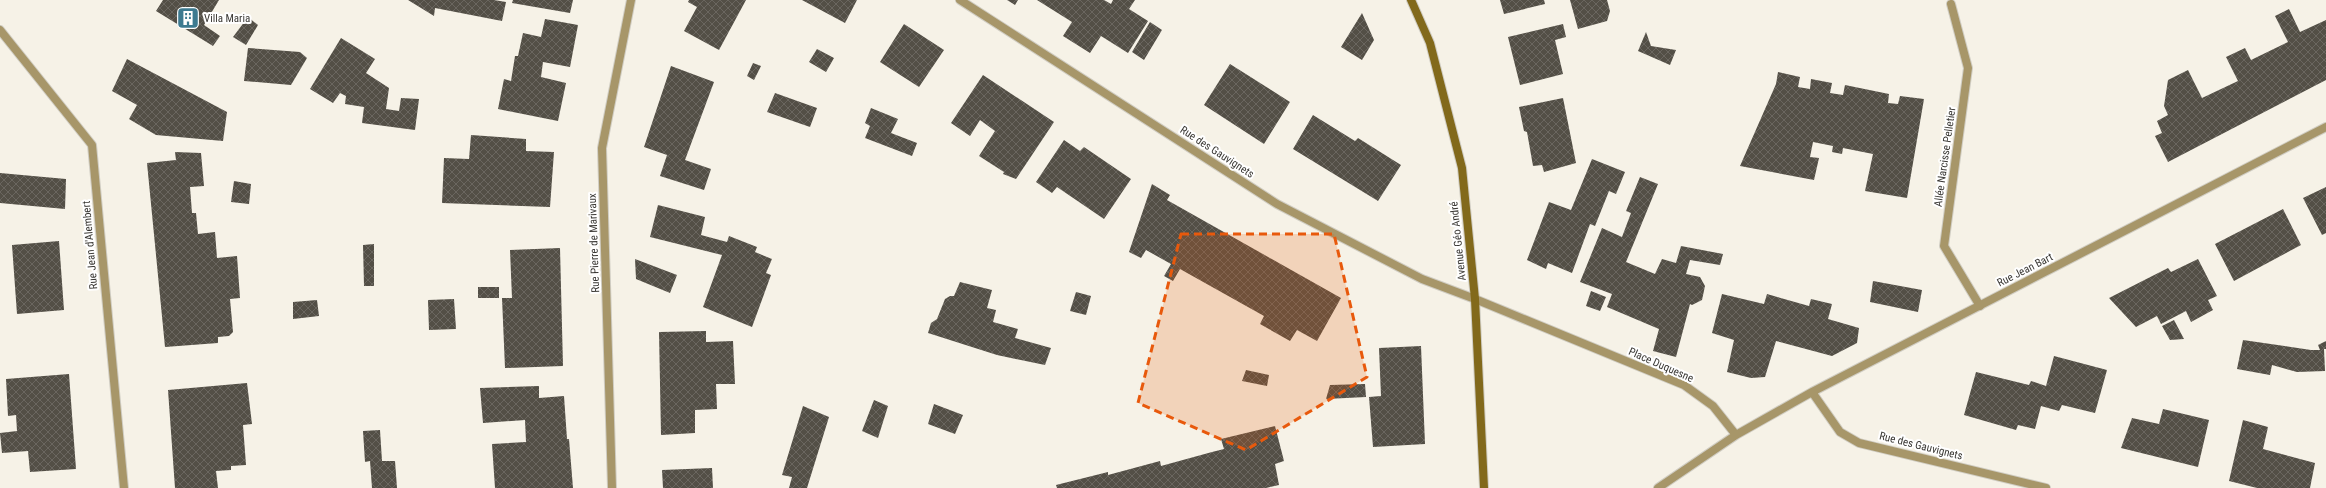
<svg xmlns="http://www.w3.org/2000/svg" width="2326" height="488" font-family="'Roboto Condensed',sans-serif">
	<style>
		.building { fill: url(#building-cross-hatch) }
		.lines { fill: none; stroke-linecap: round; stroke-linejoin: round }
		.lane-casing { stroke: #d0cdc3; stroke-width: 10 }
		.street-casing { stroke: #d0cdc3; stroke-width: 10 }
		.secondary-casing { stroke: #d0cdc3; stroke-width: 10 }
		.lane { stroke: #a79669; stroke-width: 8 }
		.street { stroke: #a79669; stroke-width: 8 }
		.secondary { stroke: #82691b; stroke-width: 8 }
		.marked { fill: #e8590c; fill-opacity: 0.2; stroke: #e8590c; stroke-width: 3; stroke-dasharray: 8 5; stroke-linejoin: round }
		.labels { text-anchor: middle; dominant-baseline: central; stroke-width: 4; stroke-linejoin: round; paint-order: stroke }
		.poi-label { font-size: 11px; fill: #393733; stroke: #fff; text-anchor: start }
		.street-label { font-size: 11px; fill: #393733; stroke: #fff }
	</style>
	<defs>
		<pattern id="building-cross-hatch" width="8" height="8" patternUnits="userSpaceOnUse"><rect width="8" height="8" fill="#534f46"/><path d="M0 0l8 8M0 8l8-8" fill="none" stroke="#6a665f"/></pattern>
	</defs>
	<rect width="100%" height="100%" fill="#f6f2e7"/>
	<path class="building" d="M163 0H219L204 25 220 36 213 46 156 11Z
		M408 0H494L506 2 502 21 435 8 434 16Z
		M513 0H573L570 13 512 3Z
		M689 0H746L719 50 684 31 697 7 688 2Z
		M802 0H857L845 23Z
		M1007 0H1018L1015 5Z
		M1037 0H1104L1111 4 1113 0H1135L1129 9 1148 21 1128 53 1101 36 1090 53 1063 36 1072 22Z
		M1500 0H1544L1545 4 1504 14Z
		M1570 0H1607L1610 11 1607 21 1578 29Z
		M2289 9 2300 32 2326 20V80L2168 162 2155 136 2162 133 2157 121 2168 115 2164 106 2168 80 2188 70 2202 98 2238 81 2226 57 2245 48 2251 60 2288 42 2275 16Z
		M1362 13 1374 40 1362 60 1341 47Z
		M248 17 258 25 246 45 233 37Z
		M545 19 578 25 570 67 543 62 541 77 566 83 558 121 498 109 504 79 511 81 515 56H518L523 33 541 37Z
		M1150 22 1162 30 1144 60 1132 52Z
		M904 24 944 50 919 87 880 62Z
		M1563 24 1566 37 1555 40 1563 74 1520 85 1508 37Z
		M1646 32 1651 46 1676 50 1670 65 1638 51Z
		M341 38 375 59 366 73 389 88 386 109 399 111 401 98 419 99 415 130 362 123 364 107 345 104 346 96 340 93 333 103 310 89Z
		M248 48 300 52 307 58 291 85 244 81Z
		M817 49 834 58 826 72 809 62Z
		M127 59 227 112 223 141 156 135 129 119 137 105 112 91Z
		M753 63 761 66 754 80 747 76Z
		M1230 64 1290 102 1264 144 1204 105Z
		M671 66 714 82 685 160 711 169 704 190 660 176 667 155 644 147Z
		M1778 72 1800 77 1798 87 1810 89 1811 79 1832 83 1830 93 1843 95 1845 85 1889 94 1888 103 1898 104 1900 96 1924 99 1907 198 1865 191 1873 154 1843 148 1842 154 1832 152 1833 146 1813 142 1810 157 1819 158 1814 180 1740 166 1776 84Z
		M983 75 1054 122 1016 179 1003 174 1004 172 979 156 995 131 980 120 970 136 951 123Z
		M775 93 817 108 810 127 767 112Z
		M1563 98 1576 163 1544 172 1542 165 1533 166 1527 132 1524 131 1519 107Z
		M871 108 898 119 891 133 917 143 912 156 865 138 870 126 865 123Z
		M1313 115 1355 141 1358 138 1401 165 1378 201 1293 149Z
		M471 135 526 139V151L554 152 550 207 442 203 444 158 469 159Z
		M1064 140 1080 151 1084 147 1131 179 1104 219 1057 187 1052 193 1036 182Z
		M175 152 201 153 204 186 190 187 192 213H196L198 234 215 232 217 258 237 256 240 298 230 299 233 332 229 336 218 337V343L165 347 147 163 176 160Z
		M1592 159 1625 172 1616 194 1609 191 1595 226 1590 224 1572 273 1548 263 1546 269 1527 260 1549 202 1571 210Z
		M0 173 66 179 65 209 0 203Z
		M1640 177 1658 184 1626 262 1655 274 1662 259 1676 263 1681 246 1723 254 1720 265 1690 260 1686 274 1700 277 1705 286 1702 300 1692 305 1690 304 1676 357 1653 351 1659 329 1607 307 1612 294 1580 282 1602 228 1622 237 1631 213 1626 211Z
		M234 181 251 184 249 204 231 202Z
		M1152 184 1170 195 1167 200 1341 298 1317 341 1297 330 1290 341 1260 324 1264 316 1180 269 1173 281 1164 276 1171 264 1146 250 1141 258 1129 252Z
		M2326 187V233L2322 235 2303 198Z
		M658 205 705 217 701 235 727 242 729 236 757 247 755 252 772 259 766 273 771 275 752 327 703 307 722 255 650 237Z
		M2283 209 2301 245 2234 281 2215 244Z
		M59 241 64 310 17 314 12 245Z
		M374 244V286H364L363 245Z
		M560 248 563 366 505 368 502 298H512L510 250Z
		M635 259 677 275 670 293 636 279Z
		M2198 259 2217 296 2208 300 2213 310 2191 322 2186 311 2161 324 2157 316 2136 327 2109 298 2168 268 2171 272Z
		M1873 281 1922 290 1918 312 1870 302Z
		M960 282 992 290 987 308 996 310 993 322 1018 329 1015 338 1051 348 1045 365 997 355 928 333 931 323 937 319 945 299 950 296H954Z
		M478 287H499V298H478Z
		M1591 291 1606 297 1600 311 1586 306Z
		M1076 292 1091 296 1086 315 1070 311Z
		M1722 294 1764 304 1767 294 1809 306 1811 299 1832 304 1828 319 1859 328 1857 343 1832 356 1776 341 1765 377 1751 378 1727 372 1734 340 1712 333Z
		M454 299 456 329 429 330 428 300Z
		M317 300 319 316 293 319V302Z
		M2174 320 2184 339 2170 340 2162 326Z
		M706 331V342L733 341 735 384H716L717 409 695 410V433L661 435 659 332Z
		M2243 340 2311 350H2320L2318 345 2326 341V349H2324L2325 371 2297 372 2272 365 2270 375 2237 369Z
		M1421 346 1425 444 1373 447 1369 397 1381 396 1379 348Z
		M2054 356 2107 370 2095 413 2062 405 2059 411 2041 406 2035 429 2018 425 2016 430 1964 415 1976 372 2029 385 2031 381 2046 386Z
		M1246 370 1269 375 1267 386 1242 381Z
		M69 374 76 469 30 472 28 451 2 453 0 433 17 431 16 415 8 416 6 379Z
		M247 383 252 424 243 425 246 465 231 466V470L216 471 218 488H175L168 390Z
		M1365 384 1366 397 1326 399 1330 385Z
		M539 386V398L564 396 567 439H569L573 488H495L492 444 526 442 525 420 483 423 480 388Z
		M874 400 888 406 878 438 862 431Z
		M934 404 963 415 955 434 928 424Z
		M803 406 829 417 807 488H789L792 477 782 475Z
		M2163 409 2209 420 2198 467 2121 448 2132 418 2159 424Z
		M2243 420 2268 427 2263 449 2315 463 2310 488H2257L2229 481Z
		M1275 426 1284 461 1275 464 1279 485 1266 488H1057L1056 485 1108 472V475L1160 461 1161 466 1212 452 1224 449 1221 439Z
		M380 430 382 461H395L397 488H372L370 461 365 462 363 431Z
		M712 468 713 488H663L662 470Z"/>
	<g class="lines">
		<g class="lane-casing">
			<path id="lane" d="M1951 4 1968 68 1944 246 1980 306"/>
		</g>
		<g class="street-casing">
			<path id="street" d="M960 0 1277 204 1422 279 1475 299 1684 385 1713 406 1736 435
				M0 30 92 145 124 488
				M1812 392 1840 432 1859 443 2046 488
				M612 488 602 148 631 0
				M1658 488 1736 435 1812 392 2326 127"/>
		</g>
		<g class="secondary-casing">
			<path id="secondary" d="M1411 0 1430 43 1462 168 1475 299 1484 488"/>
		</g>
		<use href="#lane" class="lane"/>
		<use href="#street" class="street"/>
		<use href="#secondary" class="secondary"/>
	</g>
	<path class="marked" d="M1181 234H1334L1367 377 1246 450 1138 403Z"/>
	<defs>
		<g id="building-square" transform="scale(1.15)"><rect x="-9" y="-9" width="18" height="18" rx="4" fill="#3d7a90" stroke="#fff"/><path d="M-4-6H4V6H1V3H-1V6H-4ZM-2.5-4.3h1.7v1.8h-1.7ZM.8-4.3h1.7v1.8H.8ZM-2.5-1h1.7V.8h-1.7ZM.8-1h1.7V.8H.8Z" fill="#fff"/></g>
	</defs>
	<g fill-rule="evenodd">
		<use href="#building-square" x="188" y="18"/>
	</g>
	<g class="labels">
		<g class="poi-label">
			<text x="204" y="18">Villa Maria</text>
		</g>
		<g class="street-label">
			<text transform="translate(1217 152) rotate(33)">Rue des Gauvignets</text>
			<text transform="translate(1945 157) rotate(-82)">Allée Narcisse Pelletier</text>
			<text transform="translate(1458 241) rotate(-96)">Avenue Géo André</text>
			<text transform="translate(594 243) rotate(-92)">Rue Pierre de Marivaux</text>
			<text transform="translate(90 245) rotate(-95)">Rue Jean d'Alembert</text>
			<text transform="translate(2025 270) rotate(-27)">Rue Jean Bart</text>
			<text transform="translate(1661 365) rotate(24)">Place Duquesne</text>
			<text transform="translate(1921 446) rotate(14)">Rue des Gauvignets</text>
		</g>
	</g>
</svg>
